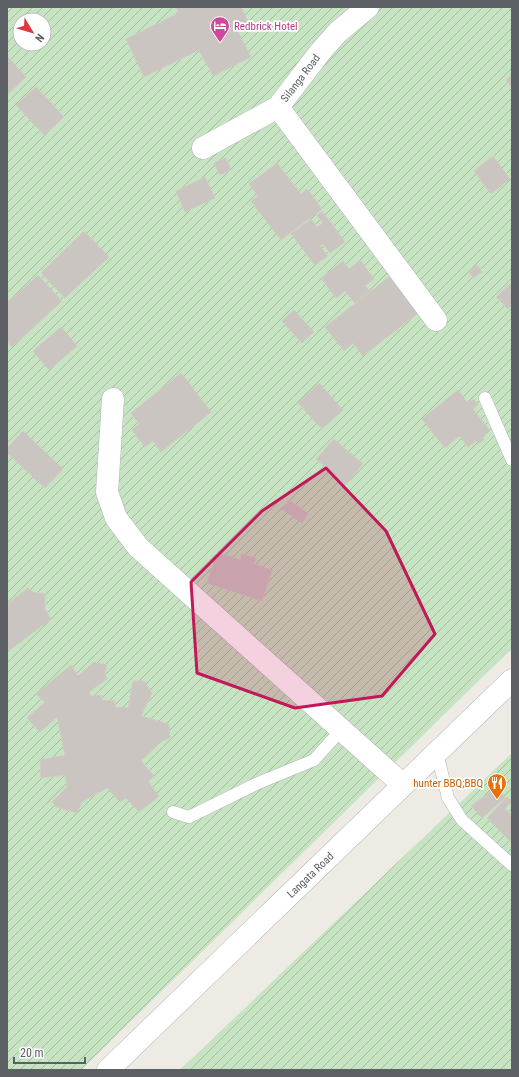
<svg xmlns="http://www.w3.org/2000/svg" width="519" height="1077" font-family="'Roboto Condensed',sans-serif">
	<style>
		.garden { fill: url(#garden-furrows); fill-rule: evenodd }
		.building { fill: #cac5c1; stroke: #d2cbc2 }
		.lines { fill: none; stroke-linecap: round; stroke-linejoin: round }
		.service-casing { stroke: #b1b5b8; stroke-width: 13 }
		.minor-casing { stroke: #b1b5b8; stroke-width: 23 }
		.secondary-casing { stroke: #b0b4b8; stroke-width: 23 }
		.service { stroke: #fff; stroke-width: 12 }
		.minor { stroke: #fff; stroke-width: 22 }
		.secondary { stroke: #fff; stroke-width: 22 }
		.marked { fill: #c2185b; fill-opacity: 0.2; stroke: #c2185b; stroke-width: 3; stroke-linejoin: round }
		.labels { text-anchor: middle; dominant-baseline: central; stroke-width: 3.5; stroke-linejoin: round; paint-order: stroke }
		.hotel-label { font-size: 11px; fill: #b23c85; stroke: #fff; text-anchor: start }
		.street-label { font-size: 11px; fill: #5c6064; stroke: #fff }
		.food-label { font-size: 11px; fill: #c56008; stroke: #fff; text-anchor: end }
	</style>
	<defs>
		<pattern id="garden-furrows" width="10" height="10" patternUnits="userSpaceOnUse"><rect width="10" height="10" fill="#c6e4c1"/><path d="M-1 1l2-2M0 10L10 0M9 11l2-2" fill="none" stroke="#a4bca0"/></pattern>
	</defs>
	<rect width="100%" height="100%" fill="#eeeae4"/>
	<path class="garden" d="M7 7H512V648L81 1070H7ZM20 20H44V44H20Z
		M512 753V1070H180Z"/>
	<path class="building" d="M176 7H241L250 26 238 32 251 57 213 76 199 50 144 77 126 39 179 13Z
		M7 56 26 77 8 94 7 93Z
		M512 75V88L506 80Z
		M36 87 64 117 44 135 16 105Z
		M493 156 510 179 491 194 474 171Z
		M226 158 231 170 220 175 214 163Z
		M277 163 301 194 307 189 322 209 281 240 251 201 258 196 249 184Z
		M205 177 215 198 185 212 176 191Z
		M322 211 345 242 330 253 323 244 320 246 328 256 315 265 291 234 311 219 317 227 323 223 317 215Z
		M84 231 109 257 65 298 41 273Z
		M360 260 374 279 365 286 370 291 355 303 345 291 336 298 321 278 343 261 349 269Z
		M477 265 482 272 473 278 468 271Z
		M38 275 62 301 12 347 7 341V303Z
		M389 277 418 313 363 356 353 343 344 351 325 327Z
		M512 282V305L508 309 496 297Z
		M294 310 314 332 302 343 282 321Z
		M61 327 77 346 49 370 33 351Z
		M181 373 211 412 161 452 153 441 145 447 132 430 139 424 131 413Z
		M319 383 343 410 322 429 298 403Z
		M458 390 468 403 473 399 478 405 473 409 490 431 482 437 484 440 478 444 476 441 468 447 459 436 445 448 422 419Z
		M23 431 63 469 45 488 7 453V448Z
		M334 439 363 464 345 485 316 459Z
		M289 500 308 513 302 523 282 509Z
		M217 552 240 560 242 554 256 558 254 564 272 570 262 601 207 583Z
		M28 588 33 592 45 594V609L51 619 7 652V604Z
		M94 662 107 665 105 674 107 679 89 692 91 696 101 695V700L115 701V707L128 708 133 681H144L152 693 141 716 169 724 170 738 162 741 141 761 154 776 148 782 159 796 139 812 126 798 120 802 107 788 82 802 77 813 56 807 52 802 67 787 65 775 41 778 40 760 65 755 57 717 40 732 27 718 45 702 36 694 71 665 78 676Z
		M497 787 505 798 482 818 471 806Z
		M507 797 512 801 505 809 512 815V843L487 818Z"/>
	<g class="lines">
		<g class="service-casing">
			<path id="service" d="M485 398 512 460
				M437 753 448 798 462 820 512 865
				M173 812 189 817 256 784 314 760 341 730"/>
		</g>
		<g class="minor-casing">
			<g id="minor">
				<path d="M278 107 436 320"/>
				<path id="s1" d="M203 148 278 107 321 51 338 32 368 7"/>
				<path d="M113 399 107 492 116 518 138 547 403 785"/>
			</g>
		</g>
		<g class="secondary-casing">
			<g id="secondary">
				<path id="s2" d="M108 1070 512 680"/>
			</g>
		</g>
		<use href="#service" class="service"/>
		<use href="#minor" class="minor"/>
		<use href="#secondary" class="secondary"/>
	</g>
	<path class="marked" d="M326 468 386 531 435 634 382 696 295 708 197 673 191 582 262 511Z"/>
	<defs>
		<g id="hotel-pin" transform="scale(1)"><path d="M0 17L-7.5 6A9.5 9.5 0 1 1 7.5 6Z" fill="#d1479c" stroke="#fff"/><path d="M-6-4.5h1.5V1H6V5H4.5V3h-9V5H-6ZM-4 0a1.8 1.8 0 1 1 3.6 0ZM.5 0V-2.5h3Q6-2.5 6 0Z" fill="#fff"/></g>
		<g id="restaurant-pin" transform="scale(1)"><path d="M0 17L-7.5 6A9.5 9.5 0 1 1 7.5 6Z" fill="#e8710a" stroke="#fff"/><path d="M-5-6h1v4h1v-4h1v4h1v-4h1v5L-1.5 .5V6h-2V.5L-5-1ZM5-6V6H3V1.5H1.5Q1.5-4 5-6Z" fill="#fff"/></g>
	</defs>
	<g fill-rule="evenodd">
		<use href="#hotel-pin" x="220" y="26"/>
		<use href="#restaurant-pin" x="497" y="783"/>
	</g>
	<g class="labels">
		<g class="hotel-label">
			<text x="234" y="26">Redbrick Hotel</text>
		</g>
		<g class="street-label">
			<text stroke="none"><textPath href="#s1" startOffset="122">Silanga Road</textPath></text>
			<text stroke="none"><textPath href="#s2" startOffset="281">Langata Road</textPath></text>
		</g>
		<g class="food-label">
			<text x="483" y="783">hunter BBQ;BBQ</text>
		</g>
	</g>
	<rect width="519" height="1077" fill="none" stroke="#5c6064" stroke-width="16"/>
	<g transform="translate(32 32) rotate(128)"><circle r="19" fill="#ffffff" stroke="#bebfc1"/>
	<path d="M0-3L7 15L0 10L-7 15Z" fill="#e2363f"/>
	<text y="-6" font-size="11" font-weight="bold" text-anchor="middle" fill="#5c6064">N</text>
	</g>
	<path d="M14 1057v6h71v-6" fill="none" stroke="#5c6064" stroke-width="2"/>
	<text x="20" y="1057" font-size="12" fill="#5c6064" stroke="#ffffff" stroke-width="3" paint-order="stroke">20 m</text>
</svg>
